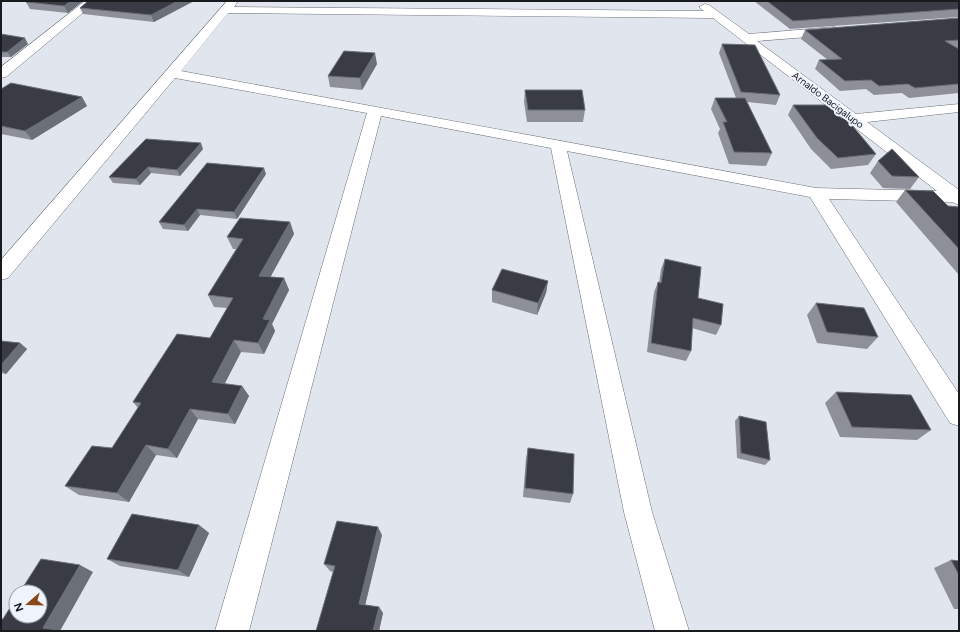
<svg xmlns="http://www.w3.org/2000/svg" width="960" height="632" font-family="Figtree,sans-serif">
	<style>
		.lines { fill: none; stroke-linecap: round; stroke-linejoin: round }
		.minor-casing { stroke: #696d75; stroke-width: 1 }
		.minor { fill: #fff; fill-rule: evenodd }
		.wall { fill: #8d9099 }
		.shaded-wall { fill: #6b6f77 }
		.building { fill: #393c44; stroke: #6b6f77 }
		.labels { text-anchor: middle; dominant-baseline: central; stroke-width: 4; stroke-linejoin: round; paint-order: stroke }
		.far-street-label { font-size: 10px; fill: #181a1d; stroke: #eef3fc }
	</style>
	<rect width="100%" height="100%" fill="#e1e5ee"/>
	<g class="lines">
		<g class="minor-casing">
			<path id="minor" d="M85 1H97L6 77 1 78V67Z
				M227 1H238L234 7 704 11 699 7 705 4 709 5 749 34 834 27 838 28 840 31 838 34 834 35 757 41 856 114 959 104V112L867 122 959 190V205L952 202 829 199 959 394V426L950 423 810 197 567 151 652 512 689 631H655L624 512 551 148 381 116 249 631H215L367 113 175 78 8 278 1 280V260ZM228 13 713 18 937 191 816 188 181 71Z"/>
		</g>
		<use href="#minor" class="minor"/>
	</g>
	<path class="wall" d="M28 1H83L68 13 30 9 26 2Z
		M88 1H194L154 22 83 14 80 8Z
		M754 1H959V17L790 29Z
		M959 18V48H957L959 49V93L909 98 902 93 874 95 866 89 840 91 815 69 819 60H828L801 39 805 30Z
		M1 34 28 44 11 57H1Z
		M722 44 780 95 776 105 747 102 772 153 766 166 729 164 718 133 720 129 711 109 715 98H736L719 53Z
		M377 64 362 90 330 87 328 76Z
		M1 89 82 97 87 106 32 140 1 134Z
		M525 90 585 110 583 122H527L524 102Z
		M793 105 876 154 868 165 831 169 811 149 788 115Z
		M203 149 180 176 151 173 140 185 113 183 109 177Z
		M878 161 919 177 910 189 883 188 870 173Z
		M266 174 237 219 200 215 188 231 163 229 159 222Z
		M905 190 948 206 959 207V275L896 202Z
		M290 222 294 234 270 277 284 278 289 290 272 324 275 331 264 354 241 352 224 384 242 386 249 396 235 424 198 419 177 458 156 455 129 502 79 495 65 486 112 448 138 408 133 402 210 338 227 308 214 307 208 295 236 249H233L227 237Z
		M665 259 721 325 716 335 692 328 691 351 686 361 647 352 654 292 658 282 659 283 661 269Z
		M548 281 546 293 537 315 492 302V290Z
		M816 303 878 337 867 349 817 343 807 315Z
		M1 341 20 343 27 349 6 374 1 373Z
		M836 392 931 430 917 440 840 437 825 403Z
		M739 416 770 460 765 465 737 458 735 421Z
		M528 448 573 494 570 503 523 497 526 458Z
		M199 525 209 533 189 577 120 566 107 559Z
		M382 535 365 605 379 607 383 613 379 631H316L333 572 330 571 324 564Z
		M951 560 959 561V609H954L934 568Z"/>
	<path class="shaded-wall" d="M71 1H83L68 13 64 6Z
		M178 1H194L154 22 151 15Z
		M25 38 28 44 11 57 7 52Z
		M375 53 377 64 362 90 360 78Z
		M82 97 87 106 32 140 25 131Z
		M201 143 203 149 180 176 177 170Z
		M148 167 151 173 140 185 136 179Z
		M264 168 266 174 237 219 234 212Z
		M197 209 200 215 188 231 184 225Z
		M290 222 294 234 265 287 259 276Z
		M284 278 289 290 272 324 275 331 264 354 258 343 263 319Z
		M548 281 546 293 537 315 538 303Z
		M234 340 241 352 220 393 212 382Z
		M20 343 27 349 6 374 1 370V365Z
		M242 386 249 396 235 424 228 414Z
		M190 409 198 419 177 458 168 449Z
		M146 445 156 455 129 502 117 493Z
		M199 525 209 533 189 577 178 570Z
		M378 527 382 535 364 610 359 604Z
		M80 565 93 572 60 631H53L43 628Z
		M379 607 383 613 379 631H373Z"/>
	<path class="building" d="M28 1H71L64 6 26 2Z
		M88 1H178L151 15 80 8Z
		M767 1H959V9L793 21Z
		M959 18V40L945 41 959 49V84L915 88 908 84 879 86 871 80 845 81 819 60 842 59 805 30Z
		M1 34 25 38 7 52H1Z
		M722 44 755 45 780 95 741 92Z
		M344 51 375 53 360 78 328 76Z
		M11 83 82 97 25 131 1 126V89Z
		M525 90H582L585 110H528Z
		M715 98H745L772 153 734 152 723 122H727Z
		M793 105H831L841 118H846L876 154 838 158 817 138Z
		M146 139 201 143 177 170 148 167 136 179 109 177Z
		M892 149 919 177 892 176 878 161Z
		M207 163 264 168 234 212 197 209 184 225 159 222Z
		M905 190 933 191 948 206 959 207V249Z
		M240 218 290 222 259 276 284 278 263 319 270 320 258 343 234 340 212 382 242 386 228 414 190 409 168 449 146 445 117 493 65 486 92 446 112 448 141 403 133 402 177 334 210 338 233 298 208 295 243 239 227 237Z
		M665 259 701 267 698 298 723 304 721 325 693 318 691 351 651 343 658 282 661 283Z
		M502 269 548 281 538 303 492 290Z
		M816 303 864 308 878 337 827 332Z
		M1 341 20 343 1 365Z
		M836 392 911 395 931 430 852 427Z
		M739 416 766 422 770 460 741 453Z
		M528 448 574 454 573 494 525 488Z
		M132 514 199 525 178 570 107 559Z
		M337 521 378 527 359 604 379 607 373 631H316L335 566 324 564Z
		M41 559 80 565 43 628 58 630 57 631H1V619H3L16 598V616H40V592H20Z
		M951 560 959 561V575Z"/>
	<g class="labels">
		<g class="far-street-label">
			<text transform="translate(828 100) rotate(37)">Arnaldo Bacigalupo</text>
		</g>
	</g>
	<rect width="960" height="632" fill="none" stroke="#181a1d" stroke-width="4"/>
	<g transform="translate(28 604) rotate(250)"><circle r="19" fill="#eef3fc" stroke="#989ca3"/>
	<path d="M0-3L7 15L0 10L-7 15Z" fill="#894616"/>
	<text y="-6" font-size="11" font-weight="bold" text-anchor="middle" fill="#181a1d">N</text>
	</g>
</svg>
